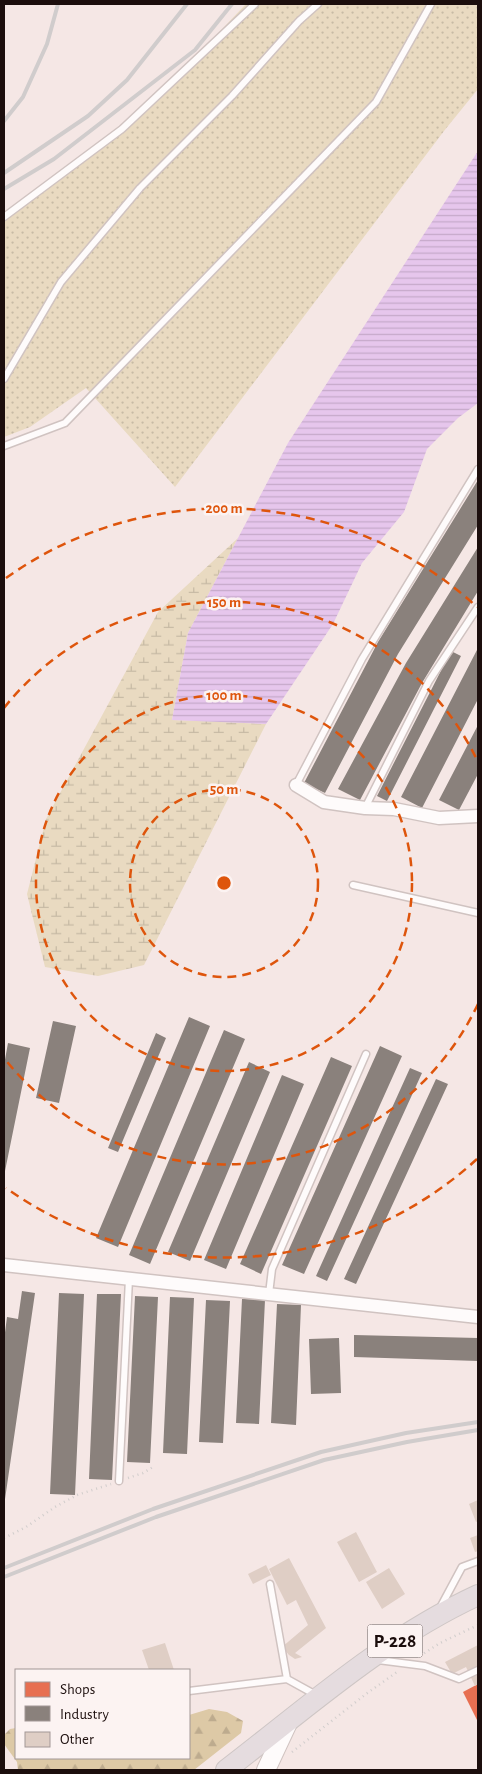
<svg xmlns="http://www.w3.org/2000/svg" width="482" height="1774" font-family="'Alegreya Sans',sans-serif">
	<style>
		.forest { fill: url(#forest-firs) }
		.wetland { fill: url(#wetland-marsh) }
		.garden { fill: url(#garden-dots) }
		.water { fill: url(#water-rules) }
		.shops { fill: #e76f51 }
		.industry { fill: #8a817c }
		.building { fill: #dfcec5 }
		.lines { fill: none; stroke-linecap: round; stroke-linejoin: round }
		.service-casing { stroke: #d0c3c1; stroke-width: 9 }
		.minor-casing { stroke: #d0c3c1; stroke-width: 15 }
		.secondary-casing { stroke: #d0c3c1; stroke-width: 20 }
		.trunk-casing { stroke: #cec6c5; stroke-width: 22 }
		.path { stroke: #d1cdcc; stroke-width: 2.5; stroke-dasharray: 1 4; stroke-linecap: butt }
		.service { stroke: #fefbfb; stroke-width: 6 }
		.minor { stroke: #fefbfb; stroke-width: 12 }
		.secondary { stroke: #fefbfb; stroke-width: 18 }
		.trunk { stroke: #e5dcdf; stroke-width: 20 }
		.rail { stroke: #d0cccc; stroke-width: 4 }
		.ring { fill: none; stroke: #de550c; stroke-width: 2.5; stroke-dasharray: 9 6 }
		.labels { text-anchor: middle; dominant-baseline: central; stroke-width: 5; stroke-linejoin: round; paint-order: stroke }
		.shield { fill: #fcf3f2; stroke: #5f5352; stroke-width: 1 }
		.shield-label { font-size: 19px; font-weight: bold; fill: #1c0e0d }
		.centre { fill: #de550c; stroke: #fcf3f2; stroke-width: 2.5 }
		.ring-label { font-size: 15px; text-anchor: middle; font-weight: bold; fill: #de550c; stroke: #fcf3f2; stroke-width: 5; stroke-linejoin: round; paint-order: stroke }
	</style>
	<defs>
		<pattern id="forest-firs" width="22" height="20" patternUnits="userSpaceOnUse" patternTransform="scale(1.25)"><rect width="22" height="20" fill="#ddc9a6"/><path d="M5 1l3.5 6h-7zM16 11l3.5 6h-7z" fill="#bdab8e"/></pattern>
		<pattern id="wetland-marsh" width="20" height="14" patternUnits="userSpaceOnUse" patternTransform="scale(1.25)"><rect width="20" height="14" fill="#e9dac1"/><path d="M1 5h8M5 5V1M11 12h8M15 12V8" fill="none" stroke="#c7baa5"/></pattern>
		<pattern id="garden-dots" width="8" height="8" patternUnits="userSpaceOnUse" patternTransform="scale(1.25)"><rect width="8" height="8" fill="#e9dac1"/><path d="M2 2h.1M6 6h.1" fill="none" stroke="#c7baa5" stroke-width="1.8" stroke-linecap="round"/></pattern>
		<pattern id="water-rules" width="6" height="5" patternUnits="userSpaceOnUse" patternTransform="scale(1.25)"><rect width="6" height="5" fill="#e6c6ec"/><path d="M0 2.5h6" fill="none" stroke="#c5a9c9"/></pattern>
	</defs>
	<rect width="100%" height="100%" fill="#f5e7e5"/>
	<path class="forest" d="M209 1709 227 1712 243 1721 241 1733 194 1770H18L17 1762 4 1744V1735L10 1729 16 1728V1758H189V1715Z"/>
	<path class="wetland" d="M238 538 188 633 172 720 266 724 144 965 98 976 45 967 27 894 46 819 158 612Z"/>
	<path class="garden" d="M246 4H478V89L444 131 175 487 86 388 30 427 4 437V219L126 130Z"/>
	<path class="water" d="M478 151V403L458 418 427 449 404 512 362 563 333 624 266 724 172 720 188 633 288 443Z"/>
	<path class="shops" d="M478 1684V1722L463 1692Z"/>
	<path class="industry" d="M478 480V525L398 654 325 793 304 783 378 642Z
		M478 547V591L422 683 360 800 338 789 406 663Z
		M478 648V699L422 808 401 797Z
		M451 651 461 656 387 801 377 796Z
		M478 725V774L459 810 439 800Z
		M189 1017 210 1026 118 1247 96 1238Z
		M53 1021 76 1026 59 1103 36 1098Z
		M224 1030 245 1039 150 1264 129 1255Z
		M156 1033 166 1038 118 1152 108 1148Z
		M8 1043 30 1048 5 1171 4 1065Z
		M380 1046 402 1056 304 1274 282 1265Z
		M331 1057 352 1066 261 1274 240 1264Z
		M249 1062 270 1072 190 1261 168 1252Z
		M410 1068 422 1073 327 1281 316 1276Z
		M282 1075 304 1084 226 1269 204 1260Z
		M436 1079 448 1084 356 1284 344 1279Z
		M22 1291 35 1293 4 1506V1340L7 1317 18 1319Z
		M59 1293 84 1294 75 1495 50 1494Z
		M97 1294H121L112 1480 89 1479Z
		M135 1296 158 1297 150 1463 127 1462Z
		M170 1297 194 1298 187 1454 163 1453Z
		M242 1299 265 1300 259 1424 236 1423Z
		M206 1300 230 1301 223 1443 199 1442Z
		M277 1304 301 1305 296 1425 271 1423Z
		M354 1335 478 1338V1361L354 1357Z
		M339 1338 341 1393 311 1394 309 1339Z"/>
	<path class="building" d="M478 1500V1521L476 1522 469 1504Z
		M356 1532 377 1572 359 1582 337 1542Z
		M478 1535V1551L475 1552 470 1538Z
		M289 1558 326 1628 295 1653 302 1657 295 1659 289 1655 282 1647 308 1625 296 1600 287 1605 269 1569Z
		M266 1565 271 1575 253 1584 248 1574Z
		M389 1568 405 1594 382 1609 366 1582Z
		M165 1643 174 1670H149L142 1650Z
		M478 1645V1684L475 1686 466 1667 452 1674 445 1662Z"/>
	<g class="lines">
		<g class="service-casing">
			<path id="service" d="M4 217 122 129 255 4
				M4 379 61 282 140 188 232 96 299 21 318 4
				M4 446 65 423 376 102 431 4
				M296 785 362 659 478 469
				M365 808 429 681 478 607
				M353 885 478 913
				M269 1294 272 1269 366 1054
				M119 1481 129 1279
				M270 1584 287 1679
				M440 1608 462 1567 478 1561
				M378 1660 425 1666 459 1679 478 1670
				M189 1691 287 1679 316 1695"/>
		</g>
		<g class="minor-casing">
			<path id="minor" d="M296 785 324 802 365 808 394 809 439 818 478 816
				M4 1265 478 1317"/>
		</g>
		<g class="secondary-casing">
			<path id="secondary" d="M266 1770 288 1723"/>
		</g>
		<g class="trunk-casing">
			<path id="trunk" d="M226 1770C308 1707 383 1639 478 1595"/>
		</g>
		<path class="path" d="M128 1478 143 1473 153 1467
			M4 1538 26 1527 55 1507 77 1495 111 1484
			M420 1656 440 1643 478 1625
			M292 1752 366 1694 397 1672"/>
		<use href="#service" class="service"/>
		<use href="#minor" class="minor"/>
		<use href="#secondary" class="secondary"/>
		<use href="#trunk" class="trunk"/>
		<path class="rail" d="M4 121 23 97 47 44 58 4
			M4 173 88 116 127 80 187 4
			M4 189 54 159 195 50 232 4
			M4 1568 153 1509 321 1452 406 1433 478 1422
			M4 1577 156 1517 324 1460 407 1442 478 1430"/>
	</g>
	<g class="ring">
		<circle cx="224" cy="883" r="94"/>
		<circle cx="224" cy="883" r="188"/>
		<path d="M478 1004A281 281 0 0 1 4 1058M4 708A281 281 0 0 1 478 762"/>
		<path d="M477 1159A375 375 0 0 1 6 1188M6 578A375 375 0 0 1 477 607"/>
	</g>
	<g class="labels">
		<rect class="shield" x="367.5" y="1624.5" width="55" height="33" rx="4"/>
		<g class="shield-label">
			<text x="395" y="1641">Р-228</text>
		</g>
	</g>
	<circle cx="224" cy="883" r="8" class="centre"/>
	<g class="ring-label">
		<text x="224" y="513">200 m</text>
		<text x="224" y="607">150 m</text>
		<text x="224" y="700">100 m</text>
		<text x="224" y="794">50 m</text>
	</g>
	<rect width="482" height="1774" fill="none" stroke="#1c0e0d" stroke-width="10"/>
	<rect x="15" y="1669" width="175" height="90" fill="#fcf3f2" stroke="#a29796"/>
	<rect x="25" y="1682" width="25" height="15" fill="#e76f51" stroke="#a29796"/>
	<text x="60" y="1694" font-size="15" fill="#1c0e0d">Shops</text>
	<rect x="25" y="1706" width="25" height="15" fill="#8a817c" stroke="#a29796"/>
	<text x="60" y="1719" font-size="15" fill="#1c0e0d">Industry</text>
	<rect x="25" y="1732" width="25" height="15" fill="#dfcec5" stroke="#a29796"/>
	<text x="60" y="1744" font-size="15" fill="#1c0e0d">Other</text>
</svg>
